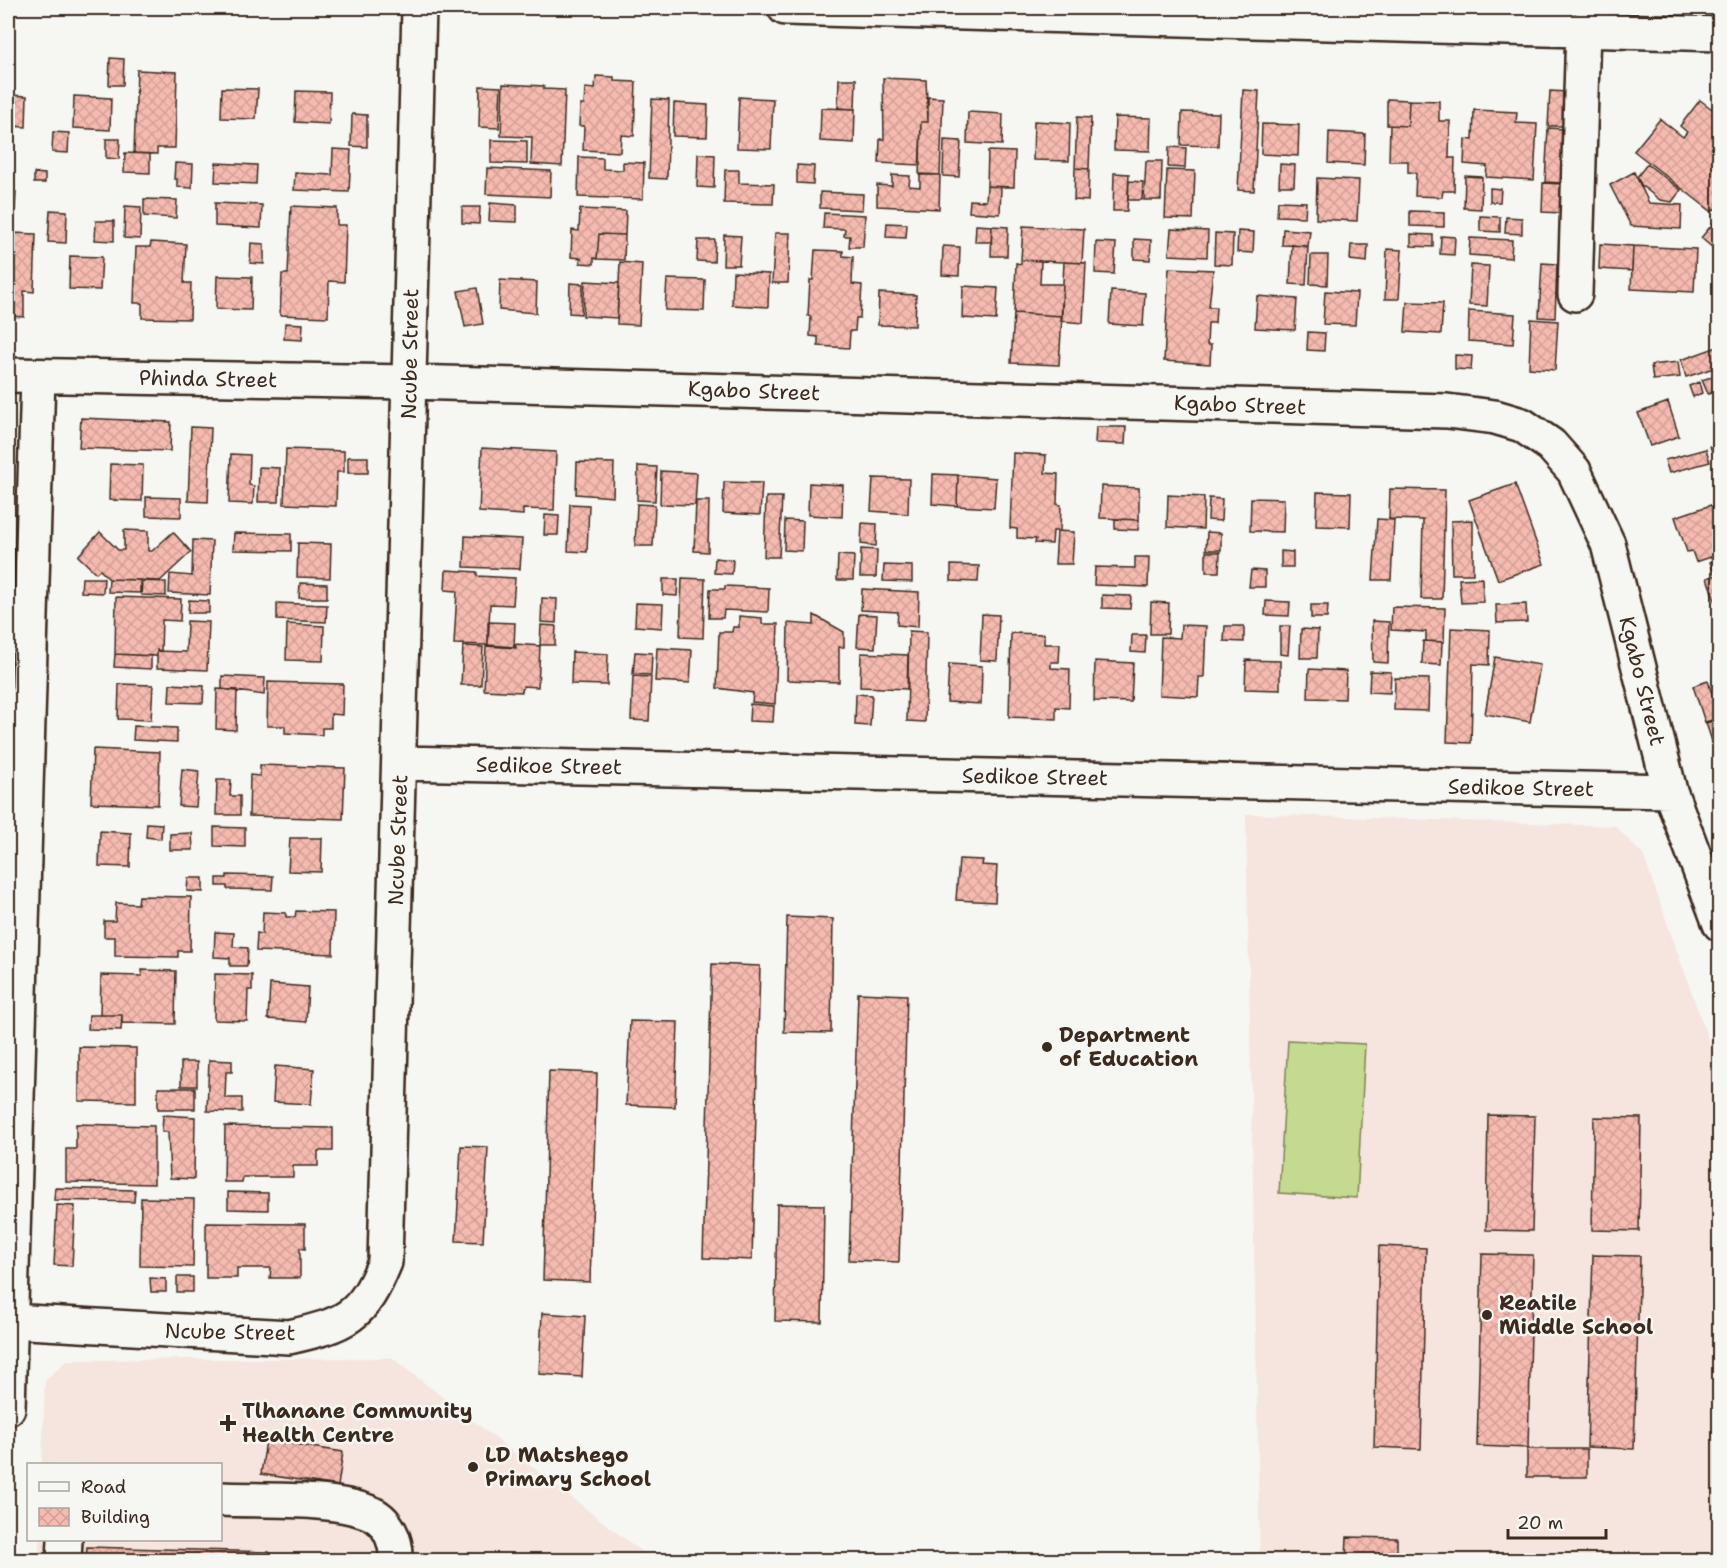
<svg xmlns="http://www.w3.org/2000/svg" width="1727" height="1568" font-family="'Shantell Sans',sans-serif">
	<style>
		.built { fill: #f6e4de }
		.pitch { fill: #c3da90; stroke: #7f8257; stroke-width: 1.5 }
		.building { fill: url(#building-cross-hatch); stroke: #3b2a1e; stroke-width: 1.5 }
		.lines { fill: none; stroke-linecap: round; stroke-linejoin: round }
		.minor-casing { stroke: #3b2a1e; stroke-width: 38 }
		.minor { stroke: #f6f6f2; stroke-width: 33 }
		.poi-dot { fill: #3b2a1e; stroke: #f6f6f2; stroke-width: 2 }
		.labels { text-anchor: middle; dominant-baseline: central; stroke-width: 5; stroke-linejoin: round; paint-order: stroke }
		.street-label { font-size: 21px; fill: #3b2a1e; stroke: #f6f6f2 }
		.poi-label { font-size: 21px; font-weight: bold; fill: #3b2a1e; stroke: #f6f6f2; text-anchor: start }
	</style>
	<defs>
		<pattern id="building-cross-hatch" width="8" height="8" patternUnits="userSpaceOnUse" patternTransform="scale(1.5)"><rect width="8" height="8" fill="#f5bab0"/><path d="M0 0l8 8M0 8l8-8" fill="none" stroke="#d3a097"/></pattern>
	</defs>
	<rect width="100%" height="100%" fill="#f6f6f2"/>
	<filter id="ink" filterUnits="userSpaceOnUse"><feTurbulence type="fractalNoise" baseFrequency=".0167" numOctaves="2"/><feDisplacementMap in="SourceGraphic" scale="12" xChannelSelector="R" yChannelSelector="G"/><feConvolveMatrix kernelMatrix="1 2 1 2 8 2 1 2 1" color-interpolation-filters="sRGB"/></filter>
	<g filter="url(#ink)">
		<path class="built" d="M1246 814 1615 826 1643 855 1719 1070V1560H1260Z
			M392 1358 652 1560H38L39 1540H220V1464H42L45 1381 67 1360Z"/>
		<path class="pitch" d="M1288 1040 1365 1044 1357 1198 1279 1193Z"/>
		<path class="building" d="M110 58 124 59 123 85H109Z
			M137 70 177 72 175 148H157V154L134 153Z
			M596 76 614 77V81L636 82 634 136 621 135 620 152 583 150 584 126H579L580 105H584L585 88 595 89Z
			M883 78 926 80 928 122H921L920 165 879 163 880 139H884Z
			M839 79H856L855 109 838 108Z
			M503 84 544 86V89L565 90 562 166 531 164 532 137 501 136Z
			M480 86 501 87 499 128 479 127Z
			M222 88 258 89 256 119 221 118Z
			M1243 90 1259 91 1254 191 1238 190Z
			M296 91 330 92 329 124 295 122Z
			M1550 91 1567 92 1565 126H1548Z
			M8 95 27 96 26 127 8 126Z
			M74 96 111 98 110 130 73 128Z
			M739 97 773 99 771 149 737 148Z
			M928 97 943 98 940 175H919L921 122H928Z
			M652 99 669 100 667 179 649 178Z
			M1387 99 1409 100 1408 126 1387 125Z
			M1409 100 1439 101V121H1450L1449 158H1455L1454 191H1443L1442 197 1415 196 1416 173 1408 172V161H1389L1390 125 1408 126Z
			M1700 100 1720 115V203L1712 212 1634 151 1660 119 1683 137 1687 132 1680 126Z
			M674 103 708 105 707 137 673 136Z
			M821 108 855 109 854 143 820 141Z
			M1474 110 1517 112 1516 123 1537 124 1534 180 1486 177 1487 166 1464 164 1465 139 1473 140Z
			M968 112 1003 114 1002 145 967 143Z
			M1182 112 1219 113 1218 146 1181 145Z
			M352 114 367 115V147L351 146Z
			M1077 117 1091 118 1089 169 1075 168Z
			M1115 117 1151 118 1150 151 1114 150Z
			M1034 121 1070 123 1069 161 1033 160Z
			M1262 124 1299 125 1298 156 1261 154Z
			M1548 128 1564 129 1562 183 1545 182Z
			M53 132 69 133 68 153 52 152Z
			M1329 132 1365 134 1364 165 1328 163Z
			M106 139H120L119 159 106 158Z
			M491 140 527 141V164L491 163Z
			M944 140 961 141 959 177 943 176Z
			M1169 147 1186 148 1185 168 1168 167Z
			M333 149 351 150 349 192 294 190 295 173 332 175Z
			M988 151 1015 152 1014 187 987 186Z
			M125 153 150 154V173L124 172Z
			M698 154 715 155 714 188 697 187Z
			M579 157 603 158V169L623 170V162L644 163 643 199 578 197Z
			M1146 161H1162L1161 200H1144Z
			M175 163 193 164 192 188 177 187V179H174Z
			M216 163 257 165 256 184 215 182Z
			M1280 164 1295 165 1294 186H1279Z
			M1647 164 1681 190 1672 202 1660 200 1642 186 1637 177Z
			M797 165 814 166 813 184 797 183Z
			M487 168 551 171 550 197 486 194Z
			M1075 168 1089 169 1088 201 1074 200Z
			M725 170H739V183L774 184 773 204 724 203Z
			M1167 170 1195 171 1193 219 1165 218Z
			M1634 172 1649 203 1682 205 1681 229 1631 226 1610 185Z
			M34 173 45 174V183H34Z
			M1114 173 1129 174 1127 211H1113Z
			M920 174 940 175 939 209 877 206V185L892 186V175L910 176 909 186 920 187Z
			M1465 176 1482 177 1481 209 1464 208Z
			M1317 178 1359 180 1357 221 1316 219Z
			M1129 181 1143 182 1142 200H1128Z
			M1543 183 1563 184 1561 213 1542 212Z
			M987 186 1001 187 1000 214 969 212 970 200 986 201Z
			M1490 188 1501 189 1500 202H1490Z
			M8 192H16L15 209H8Z
			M820 192 863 194 862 210 820 208Z
			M144 199 177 200 176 218 144 216Z
			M1278 201 1306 202 1305 217 1277 216Z
			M215 203 262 205 261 228 215 226Z
			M490 203 517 205V222L489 221Z
			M125 206 141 207 140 239 124 238Z
			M291 206 337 208V225H346L344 282 329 281 328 317 280 315 282 274H288Z
			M462 207H480L479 224 462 223Z
			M580 209 626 211 625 235 599 234 597 259 594 258V264L580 263 581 258 571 257 572 230 579 231Z
			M50 210 67 211 66 243 48 242Z
			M1410 211 1444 212V227L1410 226Z
			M824 213 865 215 863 247H849L850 236H844L845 229 823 228Z
			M1720 215V239L1713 248 1701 238Z
			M1480 216 1500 217V232L1480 231Z
			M1506 217 1522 218V234L1505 233Z
			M96 221H114V241L95 240Z
			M887 223 907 224 906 238 886 237Z
			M976 225 992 226 991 242H975Z
			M992 226 1008 227 1007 256H991Z
			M1023 226 1084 229 1082 263 1021 260Z
			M1171 229 1208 231 1207 257 1169 255Z
			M1283 229 1310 231 1308 246 1282 245Z
			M1238 231 1254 232 1253 253 1237 252Z
			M12 233 36 234 34 292 24 291V317L8 316V239H12Z
			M775 233H790L788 283H772Z
			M1215 233 1233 234 1232 265 1214 264Z
			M599 234 625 235 624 260 597 259Z
			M1411 234 1433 235V247L1411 246Z
			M724 235 741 236 739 265H723Z
			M1441 236 1455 237 1454 255 1440 254Z
			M1470 238 1512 240 1511 258 1469 255Z
			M1134 239 1151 240 1150 260 1134 259Z
			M698 240H715L714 262 697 261Z
			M151 242 186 244 184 283H191L190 319 142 318V303H134L136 247H150Z
			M1096 242 1116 243 1114 274 1095 273Z
			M251 243 264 244V264L250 263Z
			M1600 244 1633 246 1632 271 1599 269Z
			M1292 245 1308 247 1306 285 1290 284Z
			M1351 245H1368L1367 262 1350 260Z
			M943 246 960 247 959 276 942 275Z
			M1633 246 1696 249 1694 292 1631 289Z
			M1387 249 1402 250 1399 299H1385Z
			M815 250 843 251V256L853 257 852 284 862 285 860 318H856L855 331H850L849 348 818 346V337L810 336 811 317 808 316 810 280H813Z
			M1311 255H1328L1327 285 1310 284Z
			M70 256 102 257 100 290 69 289Z
			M1021 260 1041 261 1040 284H1063L1062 316 1014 313 1016 263 1021 264Z
			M620 262 642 264 639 325 617 324Z
			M1064 262 1086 263 1083 323 1061 321Z
			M1542 263 1557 264 1555 318 1539 317Z
			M1471 265 1489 266 1487 306 1469 305Z
			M1169 268 1213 270 1209 307H1216L1215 323H1208L1207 345H1211L1210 364 1164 361Z
			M733 272 769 274 768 307 732 305Z
			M217 276 252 277 251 310 216 309Z
			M667 279 705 280 704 311 665 310Z
			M500 280 537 282 536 313 499 310Z
			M585 281 619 283 617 318 583 316Z
			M570 283 583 284 581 314 569 313Z
			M963 286 998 288 996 320 962 318Z
			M477 288 483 324 465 327 458 291Z
			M1111 291 1145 293 1143 326 1109 324Z
			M1325 291 1357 293 1355 325 1323 324Z
			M879 293 916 295 915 326 878 325Z
			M1257 296 1297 299 1295 330 1255 328Z
			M1407 302 1443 303 1441 334 1405 332Z
			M1469 311 1515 314 1513 344 1468 341Z
			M1014 313 1062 316 1059 365 1011 363Z
			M1531 319 1558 321 1555 370 1529 368Z
			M285 323 303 324 302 340 284 339Z
			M1308 332 1325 333 1324 351 1307 350Z
			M1720 346V366L1686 377 1681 360Z
			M1455 355 1472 356 1471 370 1455 369Z
			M1678 362 1680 377 1653 380 1651 365Z
			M1720 374V390L1708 394 1702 380Z
			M1699 382 1702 393 1693 397 1689 386Z
			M1668 402 1679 436 1650 446 1638 413Z
			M81 418 171 422 170 451 79 448Z
			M191 427 211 428 208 502 188 501Z
			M1096 427H1126L1125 444 1095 443Z
			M1720 443V461L1716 462 1710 446Z
			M482 448 556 452 554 510 523 509V515L479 512Z
			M286 449 344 451V472H337L336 506 284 504Z
			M1706 449 1710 462 1669 473 1665 460Z
			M1013 453 1046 455 1045 473 1058 474 1057 504 1061 505 1060 531H1053L1052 544 1035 543 1036 539 1017 538V529L1010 528Z
			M231 454 250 455 249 485 254 486 253 504 229 503Z
			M348 457H368V473H348Z
			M577 462 614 463 613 497 576 494Z
			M110 464 143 465 142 501 109 500Z
			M638 466 657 467 655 501 637 500Z
			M259 467 280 468 279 502H258Z
			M661 471 697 473 695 505 660 504Z
			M933 474 958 475 957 506 932 504Z
			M958 475 996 478 994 508 957 506Z
			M873 478 909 479 908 514 871 511Z
			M724 482 762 483 760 515 723 513Z
			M809 483 843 485 842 517 808 515Z
			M1515 484 1544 564 1498 580 1469 500Z
			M1101 486 1139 488V520L1100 518Z
			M1390 489 1445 490 1442 599H1421L1423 520 1389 519Z
			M1317 492 1351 493 1350 527 1316 526Z
			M1168 495 1204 497 1203 529 1167 527Z
			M146 497 181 498V517L146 516Z
			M766 497H782L779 557H764Z
			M1209 498 1222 499 1221 521 1208 520Z
			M1251 498 1284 499 1283 532 1250 531Z
			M696 501H709L708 552 694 551Z
			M570 504 589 505 587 552 568 551Z
			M637 504 655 505 653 546H635Z
			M1711 505 1720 528V554L1696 562 1692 551 1687 552 1675 517Z
			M545 515 559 516 558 535H544Z
			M1115 519 1139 520 1138 530 1115 529Z
			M1377 519 1394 520 1391 580H1373Z
			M785 520 803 521 802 551 784 550Z
			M1473 520V574H1452L1451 521Z
			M862 523 877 524 876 546 861 544Z
			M124 530 148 531V551H152L173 532 191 552 160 581 109 579 100 570 96 573 78 556 100 532 118 550H124Z
			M1057 531 1074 532 1072 564H1055Z
			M1207 532 1221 533V550H1206Z
			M234 533 291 534V551L233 550Z
			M465 536 522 539 520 569 464 567Z
			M193 540 212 541 210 595 169 593 170 574 192 576Z
			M298 543 331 544 330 578 297 577Z
			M861 549 877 550 876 577H860Z
			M1281 551 1293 552V567H1281Z
			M1206 552H1220L1219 572H1206Z
			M838 555 854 556 853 580H837Z
			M1135 557H1149L1148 587 1094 585 1095 567 1135 568Z
			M715 558 733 560 732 574 714 573Z
			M1720 559V571L1714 573 1710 562Z
			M884 565 912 566V582L883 581Z
			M951 565 979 566 978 582 951 581Z
			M446 570 477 572V576L515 578 513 605 490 604 488 645 454 644 457 591 445 590Z
			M1251 570 1265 571V587H1249Z
			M1720 574V610H1718L1707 578Z
			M82 578H104L103 593 81 592Z
			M682 578 705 579 703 638 680 637Z
			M1482 578 1483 602 1461 603 1459 579Z
			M109 579 140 580V593L108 592Z
			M663 579H678L677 596 663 595Z
			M142 581 166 582V596L141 595Z
			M300 583 327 584V598H299Z
			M725 586 769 588 768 612 724 610 723 618H709L710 589H725Z
			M862 589 919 592 918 627 897 625 898 612 861 610Z
			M1102 595 1131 596 1130 609 1102 608Z
			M116 597 181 599 180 621 162 620 161 651 157 650V656L115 654Z
			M542 598 557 599 556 623 541 622Z
			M189 600 209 601V613H188Z
			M1266 601 1290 602 1289 616 1265 615Z
			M1151 602 1169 603 1168 634H1150Z
			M277 603 327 605 326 622 277 620Z
			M636 603 663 604 662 628 635 626Z
			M1526 604 1527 622 1497 623 1496 605Z
			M1311 605H1328L1327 618H1311Z
			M1392 607 1445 608 1444 642 1426 641V632L1391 630Z
			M859 614 877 615 875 648 857 647Z
			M982 614 999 615 997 661 980 660Z
			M814 615 844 632V647H839V682L787 680 788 623 814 625Z
			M739 616 762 618V624H778L775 704 752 702 753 693 717 688 719 632H732L733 627H739Z
			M187 621 209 622 207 670 157 668V651L186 652Z
			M1372 621 1389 622 1388 663 1373 662Z
			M488 622 515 623 514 647 488 645Z
			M287 624 324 626 323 661 286 660Z
			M541 625 556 626 555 645H540Z
			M1181 625 1206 626 1204 677H1199L1198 697 1159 695 1161 637 1180 638Z
			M1225 626H1244V642L1224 641Z
			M1280 626H1290L1288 655 1280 654Z
			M1451 628 1490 630 1489 665 1473 664 1471 743 1447 742Z
			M1301 629 1318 630 1317 658H1300Z
			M909 631 927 632 925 722 907 721Z
			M1011 633 1044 634V644H1060L1059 662H1051V668L1070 669 1069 708 1056 707V719L1009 717Z
			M1132 635H1146L1145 653 1131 652Z
			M1423 641 1442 642 1441 665 1422 664Z
			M515 644 540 646 538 687 523 686 522 692 484 690 486 646 516 648Z
			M463 646 483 647 481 685H461Z
			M657 648 692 650 690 683 655 681Z
			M572 652 608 654 607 685 571 684Z
			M635 652 652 653 651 675 633 674Z
			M861 653 908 655 907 689 860 687Z
			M115 654 151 656V669L114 667Z
			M1495 657 1540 665 1530 722 1485 714Z
			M1246 660 1280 661V690L1245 689Z
			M1095 661 1133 663 1131 702 1094 701Z
			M949 664 982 666 981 704 947 702Z
			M1309 669 1346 671 1345 699 1308 698Z
			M1370 671 1391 672 1390 693 1369 692Z
			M222 676 265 678 264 695 222 689Z
			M633 676 651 677 649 721 631 720Z
			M1395 678 1429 679 1428 711 1394 710Z
			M1708 681 1720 718 1705 722 1693 686Z
			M268 682 343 684 342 715 331 714V728H322V735L285 733V726H267Z
			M119 684 153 685 151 720 118 719Z
			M170 684 204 686 203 703 169 702Z
			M217 689 237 690 236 730 216 729Z
			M856 694 872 695 870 726 855 725Z
			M750 704 774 706 773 722 749 721Z
			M1720 719V742L1713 744 1706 723Z
			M134 726 177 728V742L133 740Z
			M93 749 160 752 158 805 91 803Z
			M260 765 345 768 343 819 249 816 250 775 260 776Z
			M182 769 199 771 196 807 179 806Z
			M217 780H231L230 796H240V815H216Z
			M147 823 162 824 161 839 146 837Z
			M214 827 245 828V847L214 846Z
			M100 831 131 833 130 867 99 866Z
			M192 833 193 850H170V834Z
			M290 838H322L321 872 288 871Z
			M959 859 983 860 982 865 997 866 995 902 956 900Z
			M227 875 273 876 272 890 227 889V886H217V878H227Z
			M188 878H203V892L187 891Z
			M139 896 191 897 190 951H178V957L115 956V937H104V921H115L116 903 138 904Z
			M296 911 334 912 333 954 256 951 257 933 262 934 263 912 286 913V917H295Z
			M787 917 833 919 831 1033 784 1032Z
			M215 932 234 933 233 947 248 948 247 966H230V958L214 957Z
			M712 964 760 966 752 1260 703 1258Z
			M142 970 176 971 175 1024 122 1023V1015H100L101 975 142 976Z
			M215 974 252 975V990H248L247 1021 214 1020Z
			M270 984 308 987 306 1022 268 1019Z
			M858 993 907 995 899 1262 849 1260Z
			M89 1015H122L121 1030 88 1029Z
			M630 1021 678 1022 675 1107 626 1105Z
			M79 1047 136 1048V1102L79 1101Z
			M209 1060 232 1061V1072H226L225 1098H242V1112L207 1111Z
			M181 1062H197V1086H181Z
			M275 1066 314 1069 311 1104 273 1102Z
			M549 1071 597 1073 590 1282 543 1280Z
			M158 1088H195V1109H158Z
			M163 1115 195 1117 194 1179 170 1178 168 1132H162Z
			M1488 1115 1535 1116 1532 1231 1486 1230Z
			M1594 1117 1641 1118 1639 1231 1592 1230Z
			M76 1124 154 1126V1184L66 1182V1149H76Z
			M225 1126 333 1128V1151H318V1166H293V1177H243L242 1182H224Z
			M461 1146 488 1147 483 1242 456 1241Z
			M55 1188 135 1190 134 1202 54 1200Z
			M228 1192 268 1193V1210L228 1209Z
			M141 1198 194 1199 193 1267 140 1266Z
			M777 1204 824 1205 822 1322 775 1321Z
			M57 1205 75 1206 72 1266 54 1265Z
			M206 1223 305 1224V1249L300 1248V1278H270L271 1268H237V1278H206Z
			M1379 1246 1426 1248 1421 1449 1374 1447Z
			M1482 1254 1533 1255 1528 1448 1477 1446Z
			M1593 1255 1640 1256 1634 1449 1587 1447Z
			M177 1277H193V1292H177Z
			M150 1278 166 1279V1292H151Z
			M542 1313 585 1316 582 1377 539 1374Z
			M266 1440 343 1452 338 1486 261 1474Z
			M1527 1449H1587V1477H1527Z
			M1347 1537 1397 1538V1558H1409V1560H1346Z
			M87 1547 269 1552V1560H86Z"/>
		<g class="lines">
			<g class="minor-casing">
				<path id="minor" d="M785 8 1720 34
					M1575 294 1583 28
					M8 375 409 382 1447 411 1495 417 1522 425 1551 445 1574 471 1608 544 1670 791 1720 924
					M400 763 1670 791
					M10 1321 289 1337C346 1324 362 1318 385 1262L419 8
					M8 1408 38 376
					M220 1499C263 1501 330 1497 368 1512 388 1519 397 1541 396 1560
					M64 1560 65 1540"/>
			</g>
			<use href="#minor" class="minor"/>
		</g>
	</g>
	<g class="poi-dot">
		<circle cx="1047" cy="1047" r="6"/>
		<circle cx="1487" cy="1315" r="6"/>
		<path d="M225 1414h6v6h6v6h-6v6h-6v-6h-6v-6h6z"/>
		<circle cx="473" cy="1467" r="6"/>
	</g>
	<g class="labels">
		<g class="street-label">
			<text transform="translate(410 354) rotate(-89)">Ncube Street</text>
			<text transform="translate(208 379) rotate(1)">Phinda Street</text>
			<text transform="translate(754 391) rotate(2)">Kgabo Street</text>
			<text transform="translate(1240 405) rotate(2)">Kgabo Street</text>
			<text transform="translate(1642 681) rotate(76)">Kgabo Street</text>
			<text transform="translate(549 766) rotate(1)">Sedikoe Street</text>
			<text transform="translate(1035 777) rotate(1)">Sedikoe Street</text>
			<text transform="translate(1521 788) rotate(1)">Sedikoe Street</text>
			<text transform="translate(398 840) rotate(-88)">Ncube Street</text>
			<text transform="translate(230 1332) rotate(1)">Ncube Street</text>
		</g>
		<g class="poi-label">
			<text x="1059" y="1035">Department<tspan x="1059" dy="24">of Education</tspan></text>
			<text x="1499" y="1303">Reatile<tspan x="1499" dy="24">Middle School</tspan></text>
			<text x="242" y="1411">Tlhanane Community<tspan x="242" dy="24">Health Centre</tspan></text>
			<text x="485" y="1455">LD Matshego<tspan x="485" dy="24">Primary School</tspan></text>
		</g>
	</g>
	<rect width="1727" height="1568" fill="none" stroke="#f6f6f2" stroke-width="30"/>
	<rect x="15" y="15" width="1697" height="1538" fill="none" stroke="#3b2a1e" stroke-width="2" filter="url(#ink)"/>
	<rect x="27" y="1463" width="195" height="78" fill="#f6f6f2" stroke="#aba49d" stroke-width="1.5"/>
	<rect x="39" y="1482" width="30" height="9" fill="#f6f6f2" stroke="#aba49d" stroke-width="1.5"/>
	<text x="81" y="1493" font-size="18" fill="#3b2a1e">Road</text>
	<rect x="39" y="1508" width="30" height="18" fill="url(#building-cross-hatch)" stroke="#aba49d" stroke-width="1.5"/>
	<text x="81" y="1523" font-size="18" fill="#3b2a1e">Building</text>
	<path d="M1508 1529v9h98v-9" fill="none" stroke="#3b2a1e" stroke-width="3"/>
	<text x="1517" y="1529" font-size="18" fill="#3b2a1e" stroke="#f6f6f2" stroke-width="4.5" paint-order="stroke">20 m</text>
</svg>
